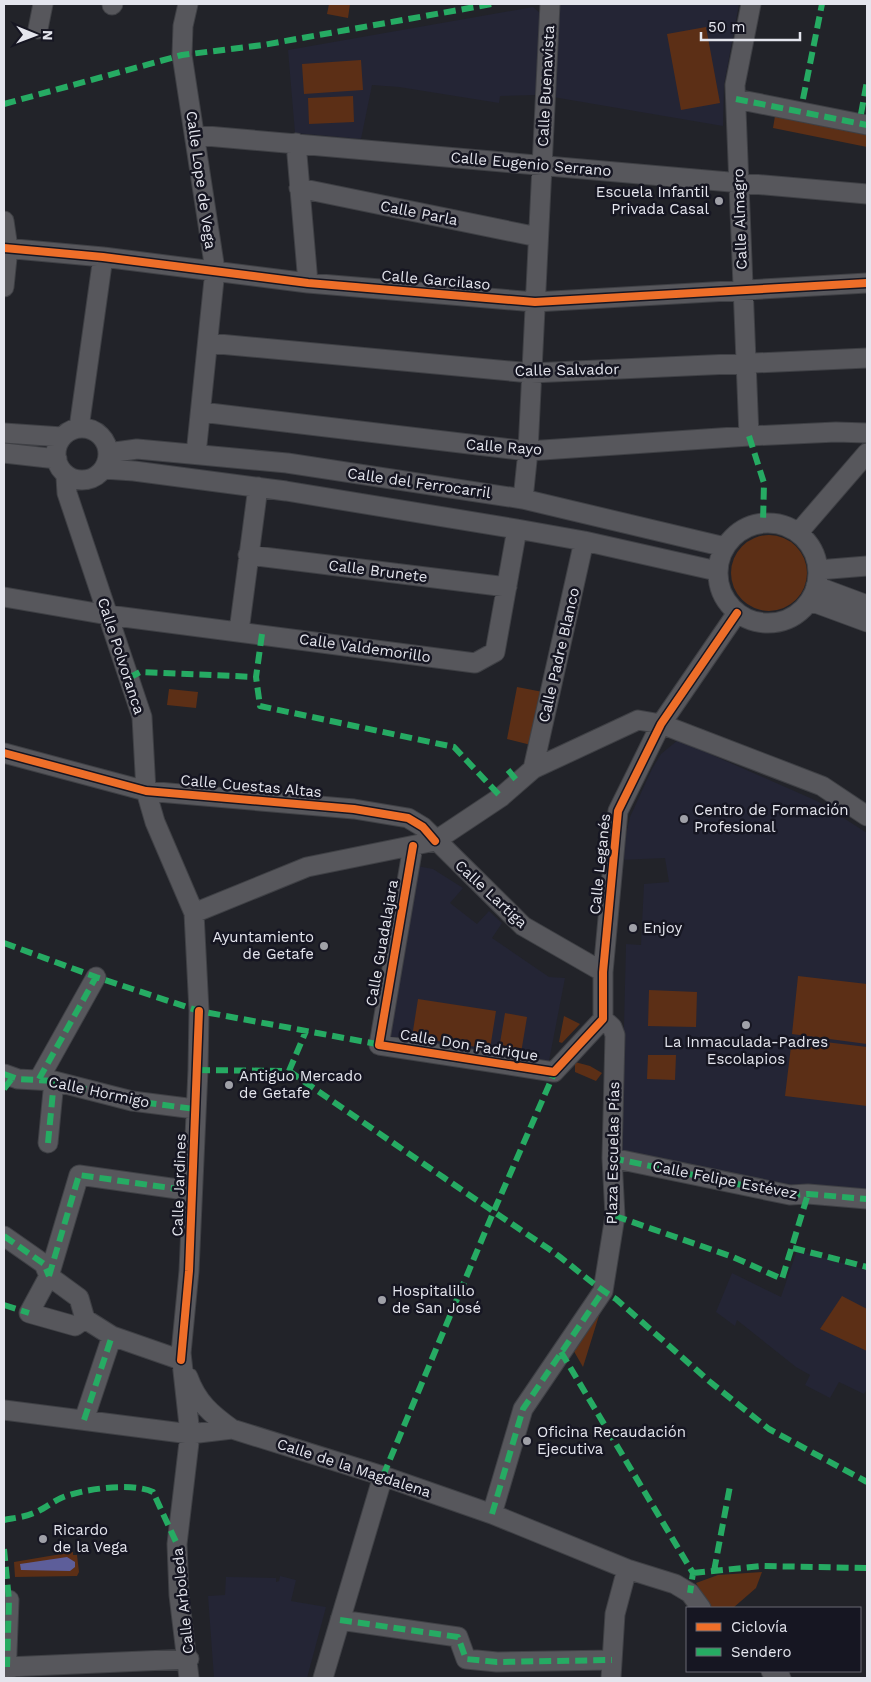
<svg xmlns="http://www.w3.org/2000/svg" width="871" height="1682" font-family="'Work Sans',sans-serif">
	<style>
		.built { fill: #242535 }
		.green { fill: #5c2f16 }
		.water { fill: #5d5e9a }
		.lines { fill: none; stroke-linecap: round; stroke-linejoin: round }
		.minor-casing { stroke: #3f4045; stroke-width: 21 }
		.minor { stroke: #57575c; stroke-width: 19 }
		.quiet { stroke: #26ab63; stroke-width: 6; stroke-dasharray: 12 6; stroke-linecap: butt }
		.cycleway-casing { stroke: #161622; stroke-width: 11 }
		.cycleway { stroke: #ee6e29; stroke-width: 8 }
		.poi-dot { fill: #a0a1a8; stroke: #161622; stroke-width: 2 }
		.labels { text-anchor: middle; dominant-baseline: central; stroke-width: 5; stroke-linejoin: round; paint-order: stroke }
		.street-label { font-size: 15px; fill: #e4e5ed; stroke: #161622 }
		.poi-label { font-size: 15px; fill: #e4e5ed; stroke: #161622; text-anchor: start }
	</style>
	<rect width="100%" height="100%" fill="#222329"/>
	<path class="built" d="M558 4H739L724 85 723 126 553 97Z
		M533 7 540 13 536 95 500 96 499 103 399 87 372 85 361 139 295 133 288 50Z
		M678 740 817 801 867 833V1189L802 1184 801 1189 621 1153 626 944 641 945 644 884 669 882 665 858 620 860 630 817 652 769 661 754Z
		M417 866 433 869 463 888 450 903 477 924 489 911 502 923 492 938 549 977 565 978 549 1061 542 1064 389 1039Z
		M797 1250 867 1270V1389L864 1394 839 1382 830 1398 805 1385 810 1375 796 1367 737 1320 735 1326 716 1312 732 1273 781 1297Z
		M280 1576 296 1580 291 1601 326 1607 307 1678H214L208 1596 225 1595 226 1577 276 1578V1582L279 1581Z"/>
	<path class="green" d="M329 4H350L348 18 327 14Z
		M706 27 720 103 681 110 667 34Z
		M361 60 363 90 304 94 302 64Z
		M353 96 354 122 309 124 308 98Z
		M775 116 867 135V147L773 128Z
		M731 573a38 38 0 1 1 76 0a38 38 0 1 1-76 0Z
		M517 687 543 692 531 745 507 739Z
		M169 689 198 692 196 708 167 705Z
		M798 976 867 984V1044L792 1034Z
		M649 990 697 992 696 1027 648 1026Z
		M418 999 496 1011 490 1049 412 1037Z
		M505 1013 527 1017 521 1053 499 1049Z
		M564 1016 580 1024 562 1043 559 1042Z
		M792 1038 867 1047V1106L785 1096Z
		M648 1055H676L675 1080 647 1079Z
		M575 1062 590 1066 602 1073 596 1081 575 1072Z
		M842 1296 867 1309V1351L820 1329Z
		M601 1309 583 1367 572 1348Z
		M73 1552V1555H77L79 1572 77 1576 15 1577 14 1562Z
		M762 1572 756 1588 733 1608H711L696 1583 718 1575Z"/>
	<path class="water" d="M67 1557 75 1562V1567L70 1571 21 1570 20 1564Z"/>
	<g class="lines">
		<g class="minor-casing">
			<path id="minor" d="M188 4 183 26 182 55 215 270 196 454
				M112 5 113 4
				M38 29 43 4
				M736 99 867 125
				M195 135 867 194
				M296 143 308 283
				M299 188 538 237
				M4 221 8 248 4 287
				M4 248 103 257 308 283 535 302 867 283
				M208 343 531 373 867 358
				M201 412 528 451 749 436 836 432 867 433
				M56 454a26 26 0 1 1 52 0a26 26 0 1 1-52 0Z
				M79 428 103 257
				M4 433 62 437
				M749 436 735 85 751 4
				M4 453 57 459
				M108 453 137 449 287 463 523 499 725 547
				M104 469 134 471 286 491 517 529 584 541 717 571
				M66 477 67 493 142 717 146 791 155 822 194 913 199 1011 198 1070 189 1271 181 1353 190 1434 177 1544 179 1595 189 1678
				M523 499 528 451 550 4
				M718 573a50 50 0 1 1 100 0a50 50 0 1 1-100 0Z
				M798 533 867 453
				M248 555 507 587
				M818 570 867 566
				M816 586 867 605
				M4 597 108 615 475 663 495 652 517 529
				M810 601 867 622
				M239 631 258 487
				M4 753 146 791 354 809 408 818 423 827 523 926 603 972
				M533 769 584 541
				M413 846 379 1045 554 1072 603 1019V972L618 811 661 724 737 613
				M194 913 307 867 435 841 501 797 533 769 638 720 661 724 822 786 867 816
				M4 1074 18 1079 54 1081 132 1101 195 1109
				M39 1079 96 977
				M48 1143 54 1081
				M612 1158 790 1195 808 1194 867 1199
				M4 1236 44 1264 49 1276
				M49 1276 79 1298 85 1319
				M85 1319 75 1326 29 1313 49 1276 79 1175 192 1191
				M85 1319 112 1336 181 1360
				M188 1377C197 1402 211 1414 232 1429
				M4 1410 190 1434 232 1429 383 1476 492 1514 627 1569 675 1584 690 1593 701 1608
				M84 1420 112 1336
				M492 1514 523 1409 603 1291 615 1216 612 1158 615 1035 612 1027 603 1019
				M4 1601 9 1600 6 1678
				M340 1620 458 1637 466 1659 497 1662 612 1660
				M7 1667 189 1659
				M771 1671 781 1678
				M323 1678 383 1476
				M611 1678 615 1614 627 1569"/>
		</g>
		<use href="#minor" class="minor"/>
		<path class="quiet" d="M736 99 867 125
			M803 99 822 4
			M4 104 182 55 263 45 492 4
			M861 114 867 81
			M749 436 764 483 763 523
			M262 634 256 677 260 706 454 747 501 797
			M129 678 140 672 256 677
			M508 770 518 782
			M4 943 96 977 199 1011 382 1045
			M198 1070 289 1071
			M289 1071C374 1130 460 1189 546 1247 570 1263 591 1284 616 1299L709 1381 769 1429 867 1482
			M289 1071 306 1031
			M4 1074 18 1079 54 1081 132 1101 195 1109
			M39 1079 96 977
			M4 1089 13 1077
			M48 1143 54 1081
			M612 1158 790 1195 808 1194 867 1199
			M615 1216 733 1257 782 1279 808 1194
			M4 1236 44 1264 49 1276
			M793 1248 867 1267
			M49 1276 79 1175 192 1191
			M4 1305 29 1313
			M561 1352 693 1573 690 1593
			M84 1420 112 1336
			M383 1476 493 1213 556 1069
			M492 1514 523 1409 603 1291
			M4 1520C14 1518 25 1517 34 1513 44 1509 52 1502 61 1498 82 1489 132 1482 153 1492L177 1544
			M4 1549 9 1600 7 1667
			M714 1571 730 1486
			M693 1573 762 1566 867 1568
			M340 1620 458 1637 466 1659 497 1662 612 1660"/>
		<g class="cycleway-casing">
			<path id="cycleway" d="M4 248 103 257 308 283 535 302 867 283
				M4 753 146 791 354 809 408 818 423 827 435 841
				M413 846 379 1045 554 1072 603 1019V972L618 811 661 724 737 613
				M181 1360 189 1271 199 1011"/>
		</g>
		<use href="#cycleway" class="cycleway"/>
	</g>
	<g class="poi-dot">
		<circle cx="719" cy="201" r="5"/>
		<circle cx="684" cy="819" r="5"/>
		<circle cx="633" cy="928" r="5"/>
		<circle cx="324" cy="946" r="5"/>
		<circle cx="746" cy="1025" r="5"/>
		<circle cx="229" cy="1085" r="5"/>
		<circle cx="382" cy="1300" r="5"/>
		<circle cx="527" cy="1441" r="5"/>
		<circle cx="43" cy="1539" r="5"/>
	</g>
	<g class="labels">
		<g class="street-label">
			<text transform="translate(546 86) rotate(-87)">Calle Buenavista</text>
			<text transform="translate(531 164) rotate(5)">Calle Eugenio Serrano</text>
			<text transform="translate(201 180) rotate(82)">Calle Lope de Vega</text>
			<text transform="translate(419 213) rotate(11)">Calle Parla</text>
			<text transform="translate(740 219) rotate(-92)">Calle Almagro</text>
			<text transform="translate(436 280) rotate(5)">Calle Garcilaso</text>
			<text transform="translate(567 370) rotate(-1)">Calle Salvador</text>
			<text transform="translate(504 447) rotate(4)">Calle Rayo</text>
			<text transform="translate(419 483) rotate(8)">Calle del Ferrocarril</text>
			<text transform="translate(378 571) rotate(7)">Calle Brunete</text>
			<text transform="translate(365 648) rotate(8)">Calle Valdemorillo</text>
			<text transform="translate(559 655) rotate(-77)">Calle Padre Blanco</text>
			<text transform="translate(121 656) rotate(72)">Calle Polvoranca</text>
			<text transform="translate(251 786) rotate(5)">Calle Cuestas Altas</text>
			<text transform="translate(600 864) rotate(-84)">Calle Leganés</text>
			<text transform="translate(491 894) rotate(43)">Calle Lartiga</text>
			<text transform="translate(382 943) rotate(-80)">Calle Guadalajara</text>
			<text transform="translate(469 1045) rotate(9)">Calle Don Fadrique</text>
			<text transform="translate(99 1092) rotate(12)">Calle Hormigo</text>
			<text transform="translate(613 1153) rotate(-89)">Plaza Escuelas Pías</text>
			<text transform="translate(725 1180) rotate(11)">Calle Felipe Estévez</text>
			<text transform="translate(179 1185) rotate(-88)">Calle Jardines</text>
			<text transform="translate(354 1468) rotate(18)">Calle de la Magdalena</text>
			<text transform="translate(183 1601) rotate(-96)">Calle Arboleda</text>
		</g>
		<g class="poi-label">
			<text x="709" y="192" text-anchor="end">Escuela Infantil<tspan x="709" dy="17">Privada Casal</tspan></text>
			<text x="694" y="810">Centro de Formación<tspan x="694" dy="17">Profesional</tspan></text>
			<text x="643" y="928">Enjoy</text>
			<text x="314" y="937" text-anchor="end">Ayuntamiento<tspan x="314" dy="17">de Getafe</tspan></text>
			<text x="746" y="1042" text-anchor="middle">La Inmaculada-Padres<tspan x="746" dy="17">Escolapios</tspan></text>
			<text x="239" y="1076">Antiguo Mercado<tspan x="239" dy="17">de Getafe</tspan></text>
			<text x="392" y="1291">Hospitalillo<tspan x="392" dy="17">de San José</tspan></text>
			<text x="537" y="1432">Oficina Recaudación<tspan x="537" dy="17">Ejecutiva</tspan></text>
			<text x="53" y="1530">Ricardo<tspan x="53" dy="17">de la Vega</tspan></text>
		</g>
	</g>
	<rect width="871" height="1682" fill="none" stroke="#e4e5ed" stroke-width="10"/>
	<rect x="686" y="1607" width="175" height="65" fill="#161622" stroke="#686973"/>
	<rect x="696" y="1623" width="25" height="8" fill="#ee6e29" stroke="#686973"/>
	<text x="731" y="1632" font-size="15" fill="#e4e5ed">Ciclovía</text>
	<rect x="696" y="1648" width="25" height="8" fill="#26ab63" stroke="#686973"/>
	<text x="731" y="1657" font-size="15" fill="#e4e5ed">Sendero</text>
	<g transform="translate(35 35) rotate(91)" stroke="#161622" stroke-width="4" paint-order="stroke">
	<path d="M0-4L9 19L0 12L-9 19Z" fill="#e4e5ed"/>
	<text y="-8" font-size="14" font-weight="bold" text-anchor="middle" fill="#e4e5ed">N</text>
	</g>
	<path d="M701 32v8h99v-8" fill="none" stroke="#e4e5ed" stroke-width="2.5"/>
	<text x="708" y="32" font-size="15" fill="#e4e5ed" stroke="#161622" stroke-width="4" paint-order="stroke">50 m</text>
</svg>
